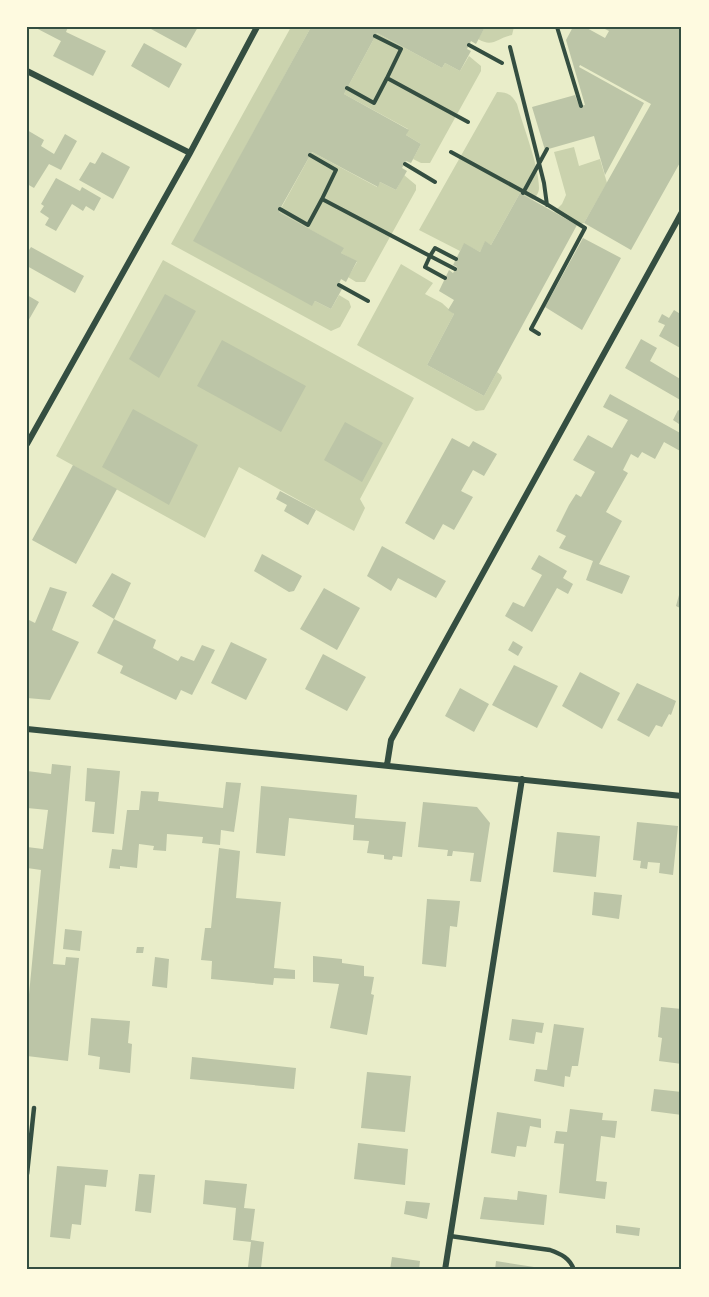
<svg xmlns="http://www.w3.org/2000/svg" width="709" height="1297" font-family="'PT Sans',sans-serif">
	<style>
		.green { fill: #cad2ad }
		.building { fill: #bcc5a7 }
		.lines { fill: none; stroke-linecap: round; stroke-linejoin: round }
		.path { stroke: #344e41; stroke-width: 4 }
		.service { stroke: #344e41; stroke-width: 4.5 }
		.minor { stroke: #344e41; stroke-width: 6 }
		.neatline { fill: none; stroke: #344e41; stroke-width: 2 }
	</style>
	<rect width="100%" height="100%" fill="#e9edc9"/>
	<path class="green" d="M291 27H311L194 241 312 305 315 301 331 309 339 295 349 301 351 307 340 327 331 331 171 244Z
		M485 27H514L512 35C497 38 493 48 478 39Z
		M377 33 442 68 445 63 460 71 469 56 481 66V71L430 163H421L413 159 421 144 406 135 408 129 344 94Z
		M497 92C508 92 512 95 517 104 523 127 539 165 539 188 539 193 536 196 533 200L520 193 491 245 485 242 480 252 464 244 460 251 419 230Z
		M574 147 579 166 600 159 607 183 584 223 577 225 554 212 562 204 566 195 554 152Z
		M312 152 377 187 380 182 396 190 404 175 416 185V190L365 282H356L348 277 357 262 341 253 343 248 279 212Z
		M163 260 414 398 360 499 365 508 354 531 239 467 205 538 56 456Z
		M401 264 433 283 425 294 442 303 454 314 427 365 484 396 497 372 501 375 502 378 484 410 476 411 357 345Z"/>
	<path class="building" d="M34 27H68L66 32 106 51 93 76 53 56 61 41Z
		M152 27H198L186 48 151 29Z
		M311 27H485L476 44 471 41 467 49 471 51 460 71 445 63 442 68 377 33 344 94 409 130 406 135 421 144 411 163 406 161 402 168 407 171 396 190 380 182 378 187 312 152 280 209 279 212 344 248 341 253 357 261 346 282 341 279 338 286 342 289 331 309 315 301 312 306 193 241Z
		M573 27H585L605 38 609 31 601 27H682V159L631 250 584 223 651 104 580 65 579 67 644 103 605 175 594 136 545 150 532 107 575 95 579 106 585 105 566 40Z
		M144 43 182 64 169 88 131 66Z
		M27 130 44 140 41 146 54 154 65 134 77 141 61 170 49 164 34 188 27 184Z
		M102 152 130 167 113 199 79 180 90 162 95 164Z
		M56 178 80 191 82 187 101 198 94 211 86 206 83 211 72 204 56 231 45 225 49 218 40 212 44 206 41 204Z
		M520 193 577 225 484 396 427 365 454 314 448 310 454 300 439 291 449 270 453 273 457 267 453 265 464 243 480 252 485 241 491 245Z
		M583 238 621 258 582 330 545 307Z
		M31 247 84 276 75 293 27 266V253Z
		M165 294 196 311 159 378 129 359Z
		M27 295 39 302 27 323Z
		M674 310 682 315V349L659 336 665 325 658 322 662 314 669 318Z
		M641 339 657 348 650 361 682 380V401L625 368Z
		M222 340 306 386 281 432 197 386Z
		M610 394 682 434V452L664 442 655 459 642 452 638 458 631 454 623 470 628 473 606 512 622 521 599 564 630 576 622 594 586 580 593 561 559 548 566 536 556 531 569 505 576 494 581 497 595 472 573 460 588 435 612 448 628 420 603 407Z
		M133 409 198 445 169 505 102 467Z
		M678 410 682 412V426L673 420Z
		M345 422 383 443 362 482 324 460Z
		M452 438 469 447 473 441 497 454 484 476 473 470 461 491 473 497 454 530 443 524 434 540 405 523Z
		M73 465 117 489 76 564 32 540Z
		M280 491 316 510 308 525 284 511 287 505 276 499Z
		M382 546 446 581 436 598 398 578 391 591 367 576Z
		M262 554 302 576 294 591 289 592 254 571Z
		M539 555 567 571 563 578 573 584 568 594 557 588 532 632 505 616 513 602 524 607 542 575 531 569Z
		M112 573 131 583 114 619 92 606Z
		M50 587 67 592 52 630 79 642 50 700 27 698V619L35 623Z
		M324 588 360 608 337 650 300 629Z
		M679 595 682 596V609L676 606Z
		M114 619 156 640 153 648 178 661 181 656 194 661 202 645 215 650 192 695 181 690 176 700 120 673 123 666 97 653Z
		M513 641 523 647 518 656 508 650Z
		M231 642 267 659 246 700 211 683Z
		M323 654 366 677 347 711 305 689Z
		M514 665 558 686 537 728 492 705Z
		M580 672 620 693 602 729 562 706Z
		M637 683 676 701 671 715 669 714 662 727 656 725 649 737 617 720Z
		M460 688 489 704 474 732 445 716Z
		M52 764 71 766 53 964 65 965 66 957 79 958 68 1061 27 1056V1015L41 870 27 868V847L43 849 48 810 27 808V771L51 774Z
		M87 768 120 771 114 834 92 832 95 802 85 801Z
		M226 782 241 783 234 832 221 830 220 845 202 843 203 837 167 834 166 851 153 850 154 846 139 844 137 868 120 866V869L109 868 112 849 122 850 127 810H139L141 791 159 792 158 801 223 808Z
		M261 786 357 795 355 818 406 822 402 857 393 856 392 860 384 859V855L367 853 369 841 353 840 354 825 289 818 285 856 256 853Z
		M423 802 477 807 490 823 481 882 470 881 474 853 453 851 452 856H447L448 850 418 847Z
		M637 822 678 826 673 875 659 873 660 863 648 862 647 869 640 868 641 861 633 860Z
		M557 832 600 836 596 877 553 872Z
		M219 848 240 851 236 898 281 902 274 968 295 970V979L274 978 273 985 211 979 212 961 201 960 205 928H211Z
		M594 892 622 895 619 919 592 915Z
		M427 899 460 901 457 927 450 926 446 967 422 964Z
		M65 929 82 931 80 951 63 949Z
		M137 947H144L143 953H136Z
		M313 956 342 959V963L364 966V976L374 977 371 994 374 995 367 1035 330 1028 339 984 313 982Z
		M155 957 169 959 167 988 152 986Z
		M661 1007 682 1009V1064L659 1061 662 1038 658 1037Z
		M91 1018 130 1021 128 1043 132 1044 130 1073 99 1069 100 1057 88 1055Z
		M512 1019 544 1023 542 1033 536 1032 534 1044 509 1040Z
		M554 1024 584 1028 578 1066H572L570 1077 565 1076 564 1087 534 1081 536 1069 547 1070Z
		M192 1057 296 1068 294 1089 190 1079Z
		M367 1072 411 1076 405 1132 361 1128Z
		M654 1089 682 1092V1115L651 1111Z
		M570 1109 603 1113 602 1120 617 1121 615 1138 601 1136 596 1181 607 1182 605 1199 559 1193 564 1144 554 1143 556 1131 567 1132Z
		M497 1112 541 1119V1128L530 1126 526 1147 517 1146 515 1157 491 1153Z
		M358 1143 408 1149 405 1185 354 1179Z
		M57 1166 108 1170 106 1187 85 1185 81 1225 72 1224 70 1239 50 1237Z
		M139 1174 155 1175 151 1213 135 1211Z
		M205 1180 247 1184 244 1208 255 1209 251 1240 264 1242 261 1268 248 1267 251 1242 233 1240 236 1208 203 1204Z
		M518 1191 547 1195 544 1225 480 1219 484 1197 517 1200Z
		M406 1201 430 1203 427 1219 404 1214Z
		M616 1225 640 1228 639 1236 616 1233Z
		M392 1257 420 1261 419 1270H390Z
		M496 1261 547 1269V1270H495Z"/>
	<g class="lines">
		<path class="path" d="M557 27 581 106
			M375 36 401 49 387 78 468 122
			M469 45 502 63
			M510 47 544 183 547 205
			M347 88 374 103 387 78
			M451 152 548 205 585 228 531 329 539 334
			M310 155 336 170 322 199 430 256 435 248 456 259
			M405 164 435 182
			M523 193 547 149
			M280 209 308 225 322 199
			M445 278 425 267 430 256 455 269
			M339 285 368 301"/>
		<path class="service" d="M27 1174 34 1108
			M450 1236 550 1250C561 1254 570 1258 574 1270"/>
		<path class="minor" d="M27 71 190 153
			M27 444 190 153 257 27
			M27 729 682 796
			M387 765 391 740 682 212
			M445 1270 522 779"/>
	</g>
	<rect width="709" height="1297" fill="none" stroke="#fefae0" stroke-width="57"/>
	<rect x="28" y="28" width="652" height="1240" class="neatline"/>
</svg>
